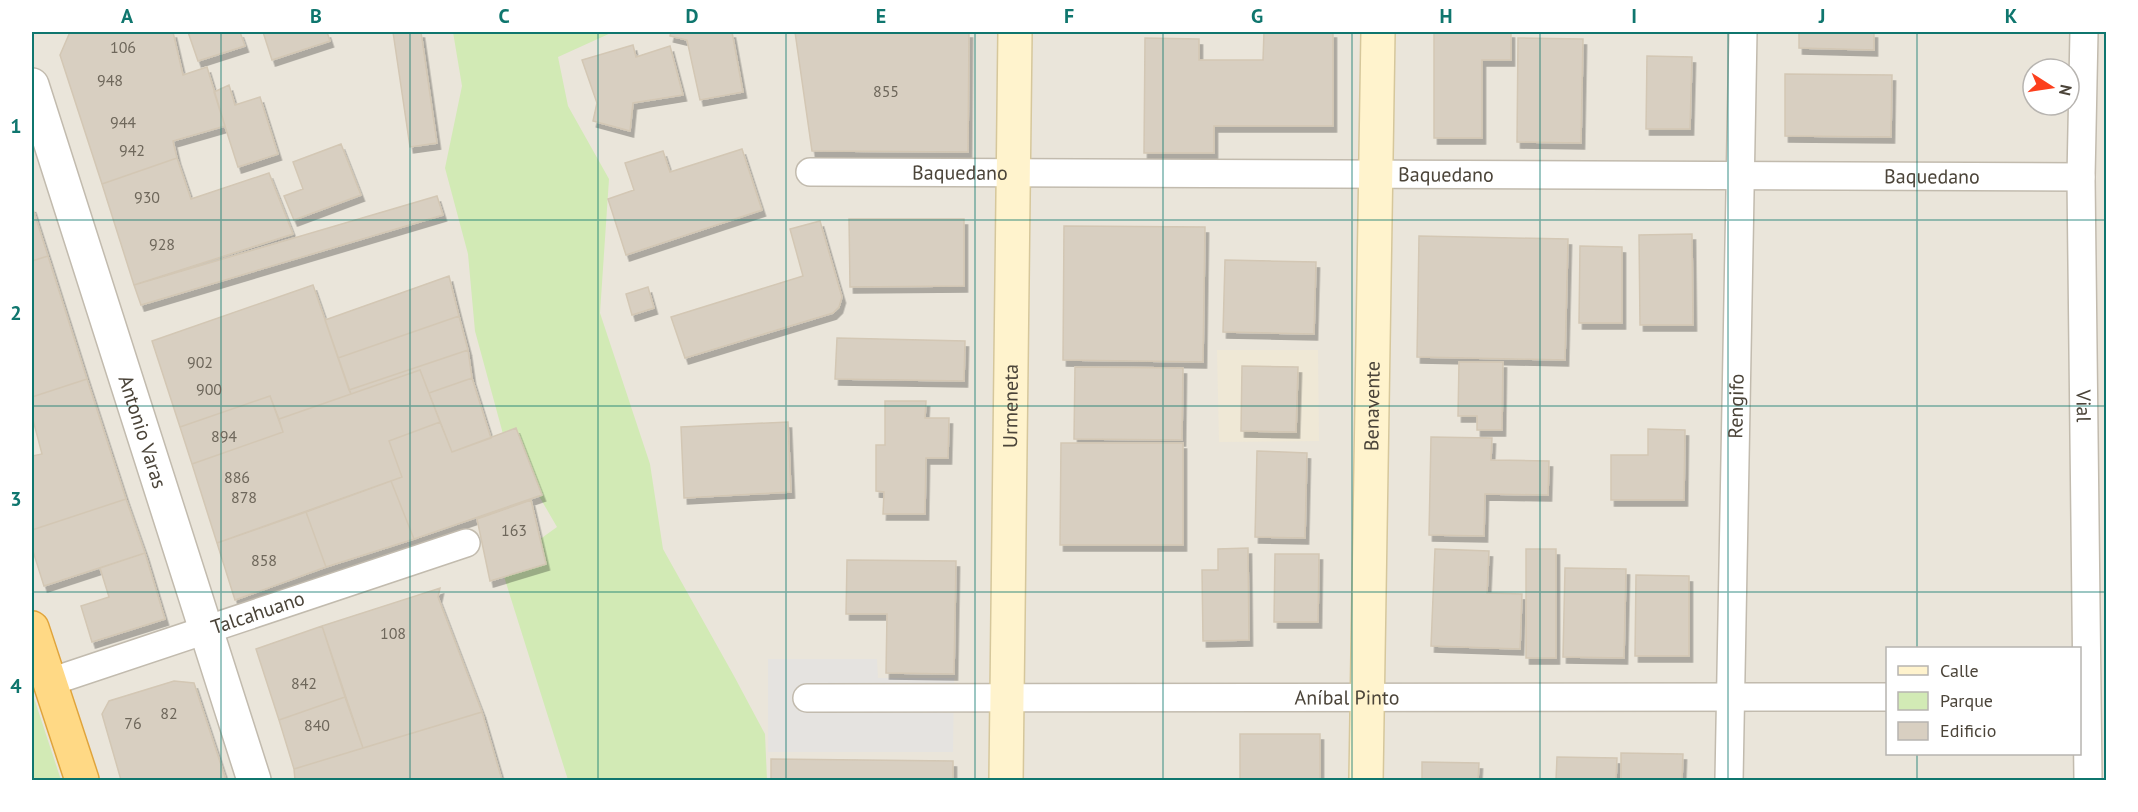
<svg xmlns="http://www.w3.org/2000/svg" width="2138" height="812" font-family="'PT Sans',sans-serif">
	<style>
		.residential { fill: #eae5da; fill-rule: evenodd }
		.education { fill: #efe8d6 }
		.green { fill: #d2eab5 }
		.parking { fill: #e5e3e0 }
		.building { fill: #d8cfc1; stroke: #d3c7b4; stroke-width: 1.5; filter: url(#shadow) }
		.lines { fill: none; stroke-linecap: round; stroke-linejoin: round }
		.minor-casing { stroke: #c2bbae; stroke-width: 30 }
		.tertiary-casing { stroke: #c2bbae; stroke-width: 36 }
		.secondary-casing { stroke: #d6c79b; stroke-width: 36 }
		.trunk-casing { stroke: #e0a43c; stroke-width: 36 }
		.minor { stroke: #fff; stroke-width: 27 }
		.tertiary { stroke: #fff; stroke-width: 33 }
		.secondary { stroke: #fff3cd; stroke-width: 33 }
		.trunk { stroke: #ffd985; stroke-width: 33 }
		.grid { fill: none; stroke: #0f766e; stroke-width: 1.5; stroke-opacity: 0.55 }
		.labels { text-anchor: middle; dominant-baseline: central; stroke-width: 5; stroke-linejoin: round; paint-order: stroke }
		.number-label { font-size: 16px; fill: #6e675b }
		.street-label { font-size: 20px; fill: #4b4439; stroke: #fff }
		.neatline { fill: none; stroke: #0f766e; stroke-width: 2 }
		.grid-label { font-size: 20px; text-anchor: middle; font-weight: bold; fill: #0f766e }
	</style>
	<defs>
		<filter id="shadow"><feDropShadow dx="3.5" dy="6" stdDeviation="0" flood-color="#0004"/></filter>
	</defs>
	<rect width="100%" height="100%" fill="#f6f3ec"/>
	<path class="residential" d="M32 32H2106V780H32ZM2033 69H2069V105H2033ZM1888 648H2080V754H1888Z"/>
	<path class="education" d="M1217 350H1318L1319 441 1219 442Z"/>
	<path class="green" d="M453 32H613L558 57 568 106 609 179 600 313 650 464 663 549 734 676 765 734 767 780H568L501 567 557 527 503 434 475 331 468 254 445 168 462 86Z
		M32 692 61 780H35L32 770Z"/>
	<path class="parking" d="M768 659H877L878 678H954L953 752H768Z"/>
	<path class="building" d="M70 32H173L183 75 207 67 225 126 173 141 177 158 102 184 60 55Z
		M188 32H240L245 46 198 61Z
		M263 32H327L330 41 272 60Z
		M393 32H421L437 143 410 147Z
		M671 32H732L743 92 700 100 687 40 670 36Z
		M795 32H969L968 152 812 151Z
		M1264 32H1333V126H1214V153H1144L1145 38 1199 39V60H1263Z
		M1434 32H1511V60H1482V138H1434Z
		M1799 32H1874V50L1799 48Z
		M1518 38 1583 39 1581 143 1517 142Z
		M633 45 636 57 670 46 683 95 633 103 630 131 593 121 597 103 582 60Z
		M1647 56 1692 57 1690 129H1646Z
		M1785 74 1892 75 1891 137 1785 136Z
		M229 85 235 105 260 97 278 154 238 167 214 92Z
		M341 144 361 195 294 220 284 196 303 189 293 162Z
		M742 149 762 210 626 255 608 199 634 190 625 163 663 151 670 172Z
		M177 158 191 199 269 173 293 234 134 285 102 184Z
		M437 196 443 215 141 305 134 285Z
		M32 206 48 256 32 261Z
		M849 219H964V286L850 287Z
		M820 221 842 297 839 307 833 313 685 358 671 317 803 276 790 229Z
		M1064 226 1205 227 1203 362 1063 360Z
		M1692 234 1693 325H1640L1639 235Z
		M1419 236 1568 239 1565 360 1417 357Z
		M1580 246 1622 247V323H1579Z
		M48 256 87 379 32 397V261Z
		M1225 260 1316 262 1314 334 1223 332Z
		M449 276 459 316 338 358 325 320Z
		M313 285 351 394 279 419 270 396 180 427 152 341Z
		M648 287 654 308 632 315 626 294Z
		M459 316 468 350 349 390 338 358Z
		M837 338 965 341 964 381 835 379Z
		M468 350 472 378 429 393 420 370 351 394 349 390Z
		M1459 362H1503L1502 430H1477V416H1458Z
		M1242 366 1298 367 1296 432 1241 431Z
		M1075 367 1183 368 1182 440 1074 439Z
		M420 370 440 422 389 441 402 477 217 543 192 464 283 432 279 419Z
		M472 378 491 438 452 452 429 393Z
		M87 379 126 499 32 530V456L42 454 32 416V397Z
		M270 396 283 432 192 464 180 427Z
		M885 401H926L925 418H949L948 458H926L925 514H883L884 492 876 491V445H885Z
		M440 422 452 452 516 428 542 495 414 539 391 481 402 477 389 441Z
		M788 422 791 492 684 498 681 427Z
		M1648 429 1685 430 1684 500H1611V455H1648Z
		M1431 437 1492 438 1491 460 1549 461 1548 495 1485 494 1484 536 1429 535Z
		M1061 443H1183V545H1060Z
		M1257 451 1307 453 1305 538 1255 537Z
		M391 481 414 539 326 567 306 512Z
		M126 499 145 553 44 586 32 548V530Z
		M531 500 546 564 490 581 477 519Z
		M306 512 326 567 235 600 217 543Z
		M1248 548 1249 640 1203 641 1202 570H1218V549Z
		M1435 549 1489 551 1487 593 1522 594 1520 649 1431 646Z
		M1526 549H1556V658H1526Z
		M145 553 165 619 92 642 81 606 109 597 100 568Z
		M1275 554H1319L1318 622H1274Z
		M847 560 956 561 954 674 886 673 887 614H846Z
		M1565 568 1626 569 1624 658 1563 657Z
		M1636 575 1689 576V656H1635Z
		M440 588 438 597 482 712 363 748 322 626Z
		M322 626 345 697 279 720 256 649Z
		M174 681 194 683 226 780H121L102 714 109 701Z
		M345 697 363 748 294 769 279 720Z
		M482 712 502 780H295L294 769Z
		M1240 734H1320V780H1240Z
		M1621 753 1683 754 1682 780H1621Z
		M1557 757 1617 758 1616 780H1556Z
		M771 759 953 761V780H771Z
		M1422 762 1479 763 1478 780H1422Z"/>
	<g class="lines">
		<g class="minor-casing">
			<g id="minor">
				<path id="s1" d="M2084 32 2081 177 2088 780"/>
				<path id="s2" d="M810 172 2081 177"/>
				<path id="s3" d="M50 682 466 543"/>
				<path id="s4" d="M807 698 1888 697"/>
				<path id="s5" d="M1729 780 1743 32"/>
			</g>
		</g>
		<g class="tertiary-casing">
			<g id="tertiary">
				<path id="s6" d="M32 85 254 780"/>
			</g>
		</g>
		<g class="secondary-casing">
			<g id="secondary">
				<path id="s7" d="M1006 780 1015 32"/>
				<path id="s8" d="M1366 780 1378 32"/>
			</g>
		</g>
		<g class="trunk-casing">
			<path id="trunk" d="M32 628 82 780"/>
		</g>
		<use href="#minor" class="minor"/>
		<use href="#tertiary" class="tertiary"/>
		<use href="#secondary" class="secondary"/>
		<use href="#trunk" class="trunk"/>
	</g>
	<path class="grid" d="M221 32V780M410 32V780M598 32V780M786 32V780M975 32V780M1163 32V780M1352 32V780M1540 32V780M1728 32V780M1917 32V648M32 220H2106M32 406H2106M32 592H2106M1917 754V780"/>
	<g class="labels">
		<g class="number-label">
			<text x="123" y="47">106</text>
			<text x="110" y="80">948</text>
			<text x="886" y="91">855</text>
			<text x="123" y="122">944</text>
			<text x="132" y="150">942</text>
			<text x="147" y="197">930</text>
			<text x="162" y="244">928</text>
			<text x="200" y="362">902</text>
			<text x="209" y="389">900</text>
			<text x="224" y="436">894</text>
			<text x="237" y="477">886</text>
			<text x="244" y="497">878</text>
			<text x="514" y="530">163</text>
			<text x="264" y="560">858</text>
			<text x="393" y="633">108</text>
			<text x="304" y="683">842</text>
			<text x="169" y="713">82</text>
			<text x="133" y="723">76</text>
			<text x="317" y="725">840</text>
		</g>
		<g class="street-label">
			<text stroke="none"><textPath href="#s2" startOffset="150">Baquedano</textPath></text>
			<text stroke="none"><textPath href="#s2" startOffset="636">Baquedano</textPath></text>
			<text stroke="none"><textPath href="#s2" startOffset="1122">Baquedano</textPath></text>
			<text stroke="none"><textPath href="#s7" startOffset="374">Urmeneta</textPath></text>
			<text stroke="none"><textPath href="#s8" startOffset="374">Benavente</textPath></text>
			<text stroke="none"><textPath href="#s5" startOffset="374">Rengifo</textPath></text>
			<text stroke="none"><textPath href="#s1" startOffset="374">Vial</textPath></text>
			<text stroke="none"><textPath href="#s6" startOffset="364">Antonio Varas</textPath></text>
			<text stroke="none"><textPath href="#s3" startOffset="219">Talcahuano</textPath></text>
			<text stroke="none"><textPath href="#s4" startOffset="540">Aníbal Pinto</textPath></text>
		</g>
	</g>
	<rect width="2138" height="812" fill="none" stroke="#ffffff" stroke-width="66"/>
	<rect x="1886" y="647" width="195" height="108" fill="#ffffff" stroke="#b7b4b0" stroke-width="1.5"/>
	<rect x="1898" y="666" width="30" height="9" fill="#fff3cd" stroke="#b7b4b0" stroke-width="1.5"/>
	<text x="1940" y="677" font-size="18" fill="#4b4439">Calle</text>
	<rect x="1898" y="692" width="30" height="18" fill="#d2eab5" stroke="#b7b4b0" stroke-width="1.5"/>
	<text x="1940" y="707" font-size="18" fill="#4b4439">Parque</text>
	<rect x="1898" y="722" width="30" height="18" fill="#d8cfc1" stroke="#b7b4b0" stroke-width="1.5"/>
	<text x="1940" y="737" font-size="18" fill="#4b4439">Edificio</text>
	<g transform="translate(2051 87) rotate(102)"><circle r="28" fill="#ffffff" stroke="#b7b4b0" stroke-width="1.5"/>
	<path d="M0-4.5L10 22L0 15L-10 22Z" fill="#fc3f1d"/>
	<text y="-9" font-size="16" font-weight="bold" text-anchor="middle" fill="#4b4439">N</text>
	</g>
	<rect x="33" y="33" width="2072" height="746" class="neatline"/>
	<g class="grid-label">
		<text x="127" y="23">A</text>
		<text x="316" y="23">B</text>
		<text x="504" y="23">C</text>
		<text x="692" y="23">D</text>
		<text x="881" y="23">E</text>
		<text x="1069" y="23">F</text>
		<text x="1257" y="23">G</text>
		<text x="1446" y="23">H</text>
		<text x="1634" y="23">I</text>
		<text x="1822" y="23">J</text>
		<text x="2011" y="23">K</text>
		<text x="16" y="133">1</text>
		<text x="16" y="320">2</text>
		<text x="16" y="506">3</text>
		<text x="16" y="693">4</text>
	</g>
</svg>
